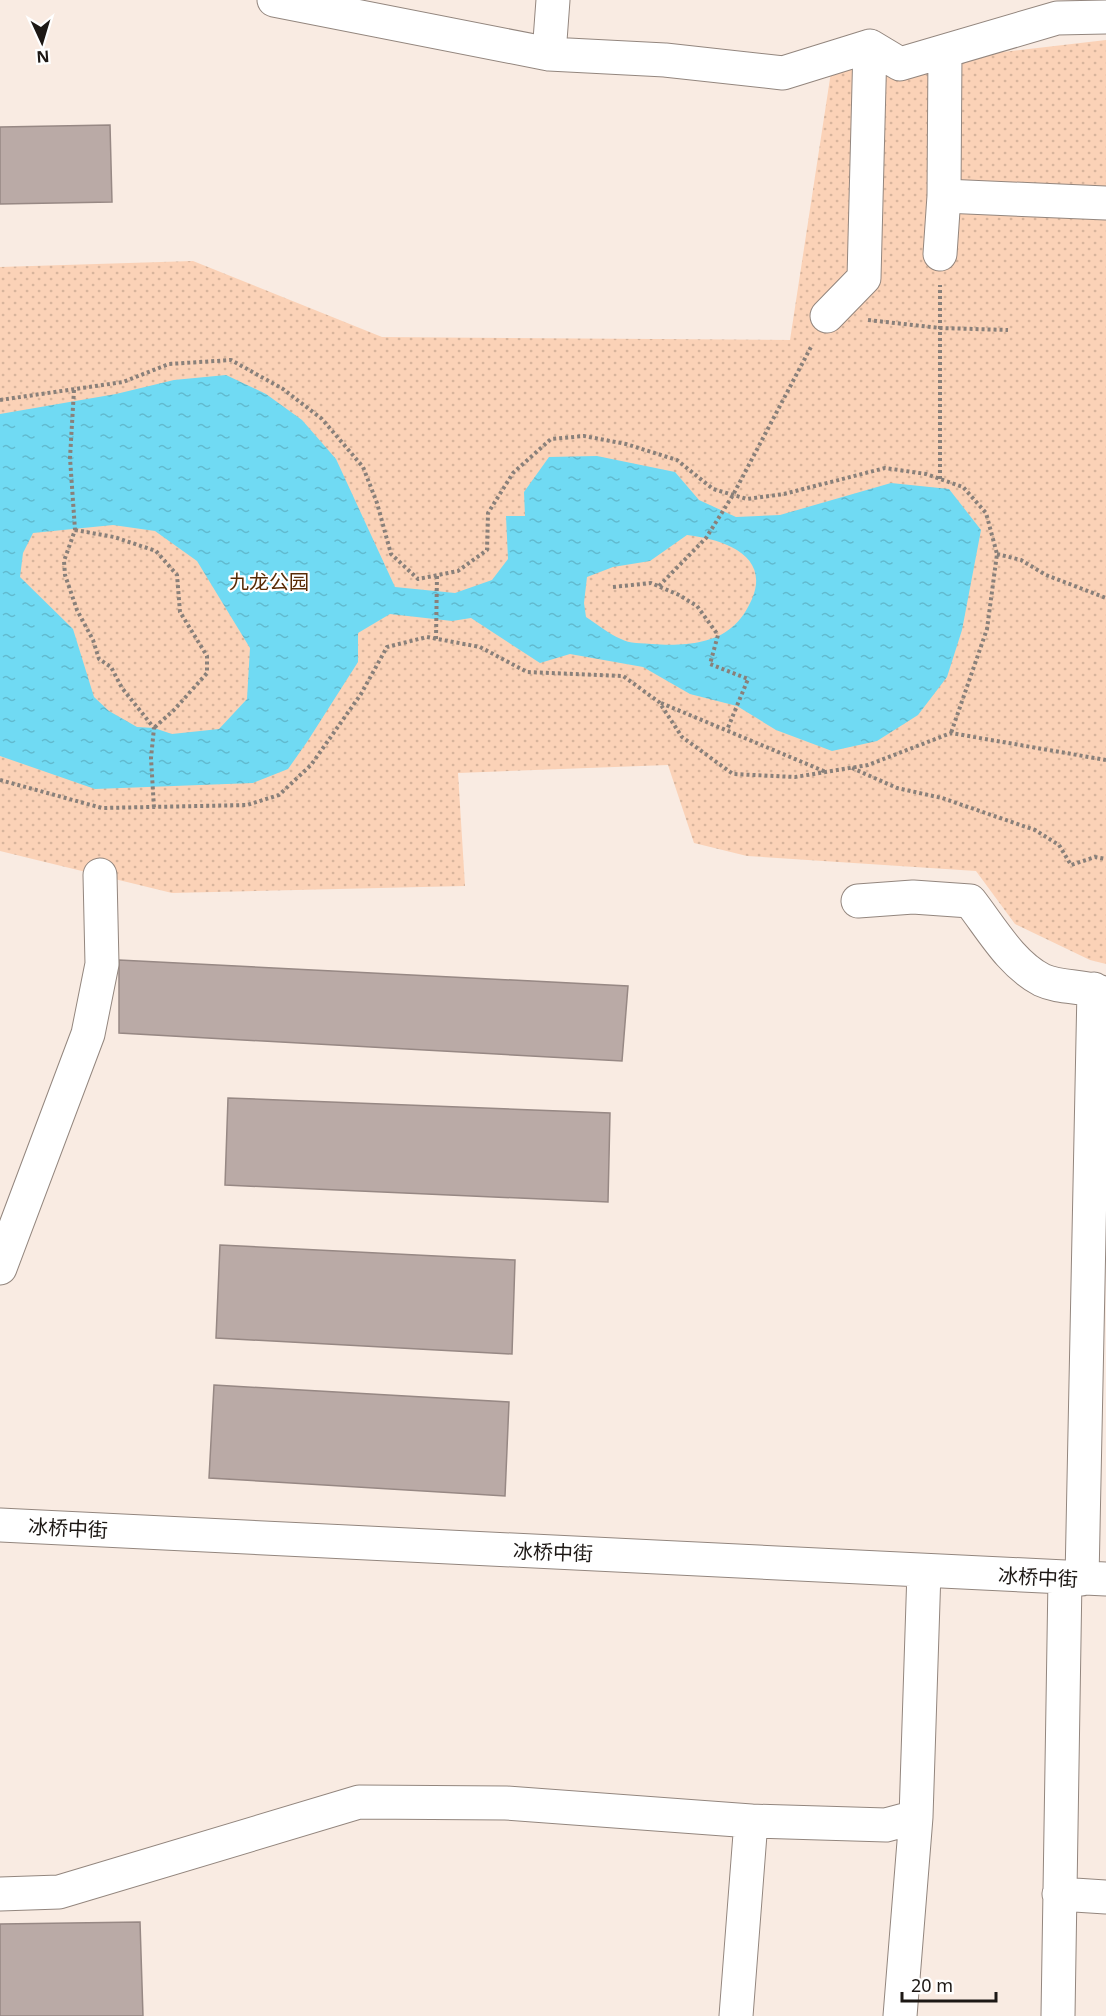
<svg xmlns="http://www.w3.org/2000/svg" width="1106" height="2016" font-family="'Noto Sans','Noto Sans SC',sans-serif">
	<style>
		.grass { fill: url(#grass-dots) }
		.water { fill: url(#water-ripples); fill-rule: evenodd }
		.building { fill: #baaaa6; stroke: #978884; stroke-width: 1.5 }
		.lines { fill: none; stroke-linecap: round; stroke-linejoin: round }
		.minor-casing { stroke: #93867e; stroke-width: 35 }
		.path { stroke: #89807a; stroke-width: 4; stroke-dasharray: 3 3; stroke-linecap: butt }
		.minor { stroke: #fff; stroke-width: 33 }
		.labels { text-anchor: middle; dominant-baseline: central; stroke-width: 4.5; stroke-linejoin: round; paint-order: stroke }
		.park-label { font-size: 20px; fill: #582c06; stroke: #fff }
		.street-label { font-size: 20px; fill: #1d1815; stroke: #fff }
	</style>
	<defs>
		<pattern id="grass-dots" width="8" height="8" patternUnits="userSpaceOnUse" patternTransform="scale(1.5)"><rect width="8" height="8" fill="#fbd2b7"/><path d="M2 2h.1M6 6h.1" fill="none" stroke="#d7b49c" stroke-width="1.8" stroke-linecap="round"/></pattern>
		<pattern id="water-ripples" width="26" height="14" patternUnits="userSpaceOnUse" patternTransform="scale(1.5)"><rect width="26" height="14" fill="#70daf3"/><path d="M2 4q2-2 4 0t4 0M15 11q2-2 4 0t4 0" fill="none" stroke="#61bacf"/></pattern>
	</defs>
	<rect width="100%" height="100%" fill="#f9ebe2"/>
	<path class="grass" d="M1106 40V964L1090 960 1015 924 976 871 747 856 694 843 668 765 458 773 465 886 172 893 0 851V267L193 261 382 337 790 340 831 72Z"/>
	<path class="water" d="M226 375 266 394 302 420 336 459 395 587 455 593 492 580 508 559 506 516H525L524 492 549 457 597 456 675 472 699 500 736 517 780 515 891 483 949 489 981 530 962 630 947 677 918 715 877 741 832 751 776 730 737 706 690 694 643 667 570 654 540 663 471 618 452 621 390 614 358 633V662L307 742 288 769 253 783 95 789 0 756V414L116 394 174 380ZM113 525 155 531 197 561 250 648 247 699 219 729 172 734 154 728 137 727 109 711 94 697 73 629 20 577 23 553 33 533ZM687 535C721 539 771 554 752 599 747 610 741 620 731 628 711 645 677 646 652 644 643 643 629 644 621 639 609 634 597 624 586 617L584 603 587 577 613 567 650 561Z"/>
	<path class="building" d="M110 125 112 202 0 204V127Z
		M119 960 628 986 622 1061 119 1033Z
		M228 1098 610 1113 608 1202 225 1185Z
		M220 1245 515 1260 512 1354 216 1338Z
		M214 1385 509 1402 505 1496 209 1478Z
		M140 1922 143 2016H0V1924Z"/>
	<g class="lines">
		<g class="minor-casing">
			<path id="minor" d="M274 0 549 54 665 60 783 73 870 46 900 64 1057 18 1106 17
				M549 54 553 0
				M944 196 1106 203
				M940 254 944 196 945 51
				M827 316 864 278 870 46
				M858 901 913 897 970 901C991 928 1011 964 1042 980 1061 989 1086 985 1106 994
				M0 1268 88 1034 102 964 100 875
				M0 1525 1106 1579
				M1082 1579 1094 989
				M0 1894 59 1892 359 1802 506 1803 751 1821 886 1825 916 1817 924 1571
				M1059 1894 1106 1897
				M736 2016 751 1821
				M900 2016 916 1817
				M1058 2016 1065 1578"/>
		</g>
		<path class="path" d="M868 320 940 328 1008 330
			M74 390 70 458 75 530 64 561 65 575 77 610 93 640 99 659 111 667 122 688 154 728 151 758 154 808
			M0 400 123 382 169 364 231 360 283 389 322 419 363 467 377 503 391 554 418 579 458 571 487 550 488 513 513 473 551 439 584 436 626 444 677 460 713 489 747 499 784 494 885 468 926 474 963 487 986 513 997 554 987 629 951 733
			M940 479V285
			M75 530 114 537 156 551 177 575 180 612 207 656V673L174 710 154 728
			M997 554 1021 560 1046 575 1106 598
			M659 586 706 538 733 495 812 345
			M613 587 651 583 679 595 697 606 718 635 710 664 748 679 727 730
			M436 639 437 575
			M661 703 826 772
			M852 768 897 788 942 798 1035 830 1059 845 1071 865 1095 857 1106 859
			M0 780 102 808 247 805 279 795 311 765 361 694 387 647 427 637 480 647 527 672 623 676 659 702 682 737 733 774 795 777 868 765 951 733 1106 760"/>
		<use href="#minor" class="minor"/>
	</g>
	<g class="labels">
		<g class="park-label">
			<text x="269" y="581">九龙公园</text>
		</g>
		<g class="street-label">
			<text transform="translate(68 1528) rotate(3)">冰桥中街</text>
			<text transform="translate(553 1552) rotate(2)">冰桥中街</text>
			<text transform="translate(1038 1577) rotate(3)">冰桥中街</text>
		</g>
	</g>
	<g transform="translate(42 42) rotate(176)" stroke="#ffffff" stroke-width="4.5" paint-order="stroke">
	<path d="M0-4.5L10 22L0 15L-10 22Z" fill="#1d1815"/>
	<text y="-9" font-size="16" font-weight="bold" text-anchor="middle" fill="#1d1815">N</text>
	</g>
	<path d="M902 1992v9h94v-9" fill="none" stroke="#1d1815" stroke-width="3"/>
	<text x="911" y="1992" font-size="18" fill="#1d1815" stroke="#ffffff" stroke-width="4.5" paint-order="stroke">20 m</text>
</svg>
